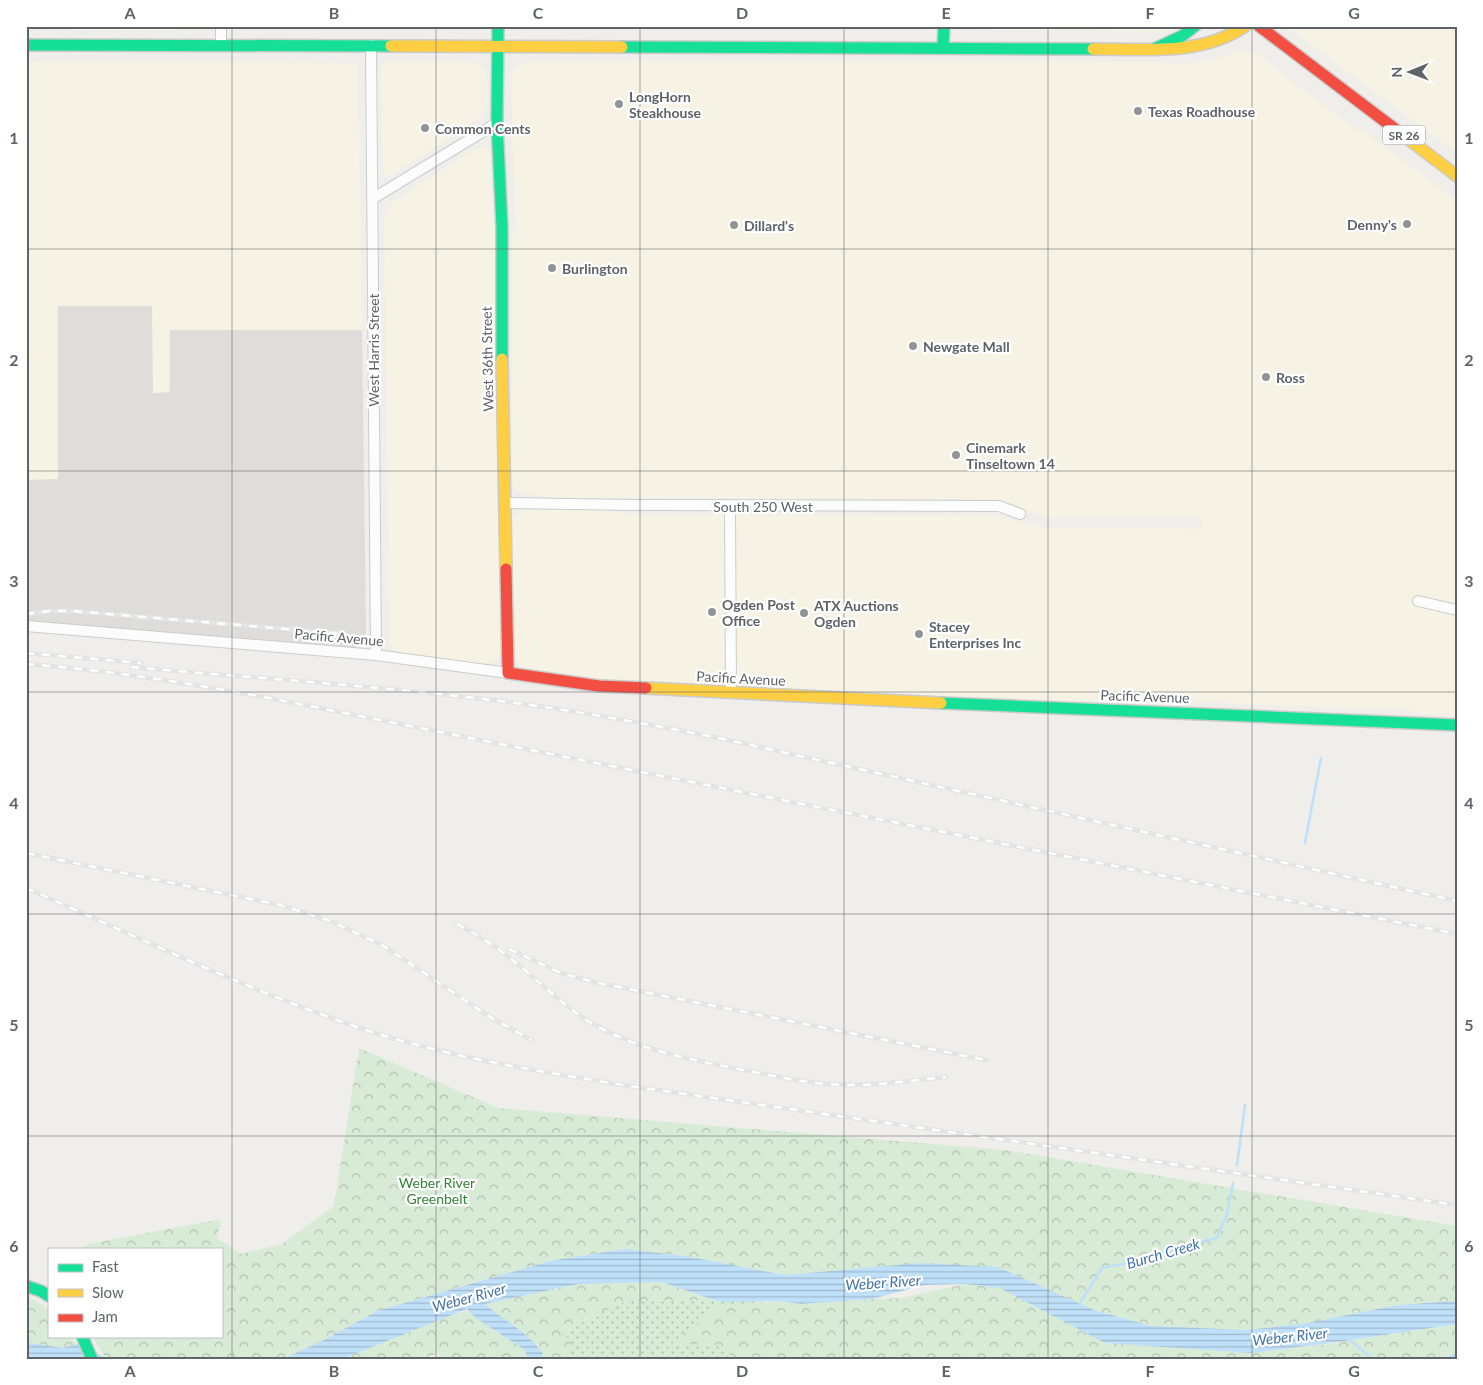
<svg xmlns="http://www.w3.org/2000/svg" width="1483" height="1385" font-family="Lato,sans-serif">
	<style>
		.commercial { fill: #f7f3e4 }
		.industrial { fill: #dfddda }
		.grass { fill: url(#grass-dots) }
		.forest { fill: url(#forest-crowns) }
		.water { fill: url(#water-rules) }
		.lines { fill: none; stroke-linecap: round; stroke-linejoin: round }
		.stream { stroke: #bfe0f9; stroke-width: 2.5 }
		.street-casing { stroke: #cbcccc; stroke-width: 12 }
		.fast-casing { stroke: #cacacb; stroke-width: 14 }
		.slow-casing { stroke: #cacacb; stroke-width: 14 }
		.jam-casing { stroke: #cacacb; stroke-width: 14 }
		.street { stroke: #fdfcfc; stroke-width: 10 }
		.fast { stroke: #16e098; stroke-width: 11 }
		.slow { stroke: #ffcf43; stroke-width: 11 }
		.jam { stroke: #f24e42; stroke-width: 11 }
		.rail-casing { stroke: #e4e4e4; stroke-width: 4.5 }
		.rail { stroke: #fff; stroke-width: 2.5; stroke-dasharray: 8; stroke-linecap: butt }
		.grid { fill: none; stroke: #5f6368; stroke-width: 1; stroke-opacity: 0.55 }
		.poi-dot { fill: #919496; stroke: #fff; stroke-width: 2 }
		.labels { text-anchor: middle; dominant-baseline: central; stroke-width: 4.5; stroke-linejoin: round; paint-order: stroke }
		.shield { fill: #fff; stroke: #8f9295; stroke-width: 1 }
		.shield-label { font-size: 12px; font-weight: bold; fill: #5f6368 }
		.poi-label { font-size: 14px; font-weight: bold; fill: #5f6368; stroke: #fff; text-anchor: start }
		.street-label { font-size: 14px; fill: #5f6368; stroke: #fff }
		.park-label { font-size: 14px; fill: #348238; stroke: #fff }
		.water-label { font-size: 15px; font-style: italic; fill: #4174aa; stroke: #fff }
		.neatline { fill: none; stroke: #5f6368; stroke-width: 2 }
		.grid-label { font-size: 16px; text-anchor: middle; font-weight: bold; fill: #5f6368 }
	</style>
	<defs>
		<pattern id="grass-dots" width="8" height="8" patternUnits="userSpaceOnUse" patternTransform="scale(1.25)"><rect width="8" height="8" fill="#d8ebd6"/><path d="M2 2h.1M6 6h.1" fill="none" stroke="#b2c2b1" stroke-width="1.8" stroke-linecap="round"/></pattern>
		<pattern id="forest-crowns" width="20" height="18" patternUnits="userSpaceOnUse" patternTransform="scale(1.25)"><rect width="20" height="18" fill="#d8ebd6"/><path d="M2 6a3 3 0 1 1 6 0M12 15a3 3 0 1 1 6 0" fill="none" stroke="#b2c2b1"/></pattern>
		<pattern id="water-rules" width="6" height="5" patternUnits="userSpaceOnUse" patternTransform="scale(1.25)"><rect width="6" height="5" fill="#bfe0f9"/><path d="M0 2.5h6" fill="none" stroke="#9eb9cd"/></pattern>
	</defs>
	<rect width="100%" height="100%" fill="#efeeea"/>
	<path class="commercial" d="M26 26H211L208 30 26 29Z
		M355 26H478L470 29H355Z
		M519 26H933L925 29H527Z
		M956 26H1188L1177 31 962 29Z
		M1286 26H1457V153Z
		M1243 51 1255 52 1265 59 1283 75 1333 112 1358 131H1363L1393 153 1457 201V717L1416 713 1414 711 1207 702H1184L1177 705 619 683 523 669 517 664 514 654 512 527 515 517 524 510 598 509 638 515 995 516 1048 528 1201 529 1202 518H1050L1037 514 1007 501 994 499 559 498 546 497 517 491 512 482V234L516 231 512 119V75L517 67 528 62H1152L1180 64 1206 61Z
		M26 62 358 63 362 330H170L168 393H153L58 479 26 480Z
		M387 62H474L484 69 487 80V104L481 117 388 177 384 175 383 171 381 67 383 64Z
		M481 147 485 148 490 152 495 238 498 251 502 649 496 661 482 666 403 654 394 649 390 642 384 218 387 209 393 202 475 149Z"/>
	<path class="industrial" d="M58 306H152L153 393 170 392V330H362L366 630 365 638 359 646 352 650 26 623V480L58 479Z"/>
	<path class="grass" d="M714 1300 768 1302 716 1307 672 1344 721 1345 735 1358 734 1359H559L573 1344 562 1332 626 1301Z"/>
	<path class="forest" d="M359 1048 498 1108 1005 1150 1457 1226V1301L1398 1305 1307 1323 1248 1330 1151 1326 1094 1310 998 1267 888 1268 784 1275 685 1256 625 1249 550 1261 377 1311 324 1340 283 1359H109L105 1357 92 1336H221V1249H80L88 1244 221 1219 217 1238 241 1254 282 1244 334 1206Z
		M662 1282 714 1300 626 1301 562 1332 573 1344 559 1359H440L438 1353 422 1359H342L414 1329 485 1304 578 1284Z
		M965 1284 1000 1288 1105 1343 1250 1353 1321 1345 1457 1324V1359H734L721 1345 671 1344 716 1307 780 1301 801 1304 872 1299 902 1298Z
		M26 1295 44 1306 49 1311V1336H70L77 1344 62 1348 26 1342Z"/>
	<path class="water" d="M625 1249 685 1256 785 1275 921 1263 998 1267 1094 1310 1151 1326 1248 1330 1307 1323 1398 1305 1457 1301V1324L1324 1344 1250 1353 1105 1343 1000 1288 965 1284 924 1285 872 1299 801 1304 780 1301 725 1302 714 1300 662 1282 578 1284 485 1304C504 1321 529 1332 543 1354L540 1359H528L525 1350 476 1318 467 1309 342 1359H283L324 1340 377 1311 550 1261Z
		M26 1342 62 1348 77 1344 109 1359H26Z"/>
	<g class="lines">
		<path class="stream" d="M1305 843 1321 758
			M1237 1165 1245 1105
			M1078 1306 1102 1268 1149 1259 1185 1245 1217 1238 1227 1214 1233 1183
			M1349 1339 1372 1359
			M1444 1359 1457 1355"/>
		<g class="street-casing">
			<path id="street" d="M371 45 376 655
				M221 46V26
				M372 199 497 123
				M505 503 634 505 999 506 1020 514
				M730 506 731 693
				M1418 601 1457 610
				M26 626 376 655 508 673"/>
		</g>
		<g class="fast-casing">
			<path id="fast" d="M498 26 497 123 502 227V359
				M26 45 391 46
				M622 47 1093 49
				M943 48 944 26
				M1154 49 1182 36 1195 26
				M941 703 1457 725
				M26 1286 41 1291 49 1296
				M82 1336 92 1359"/>
		</g>
		<g class="slow-casing">
			<path id="slow" d="M391 46 622 47
				M1093 49C1143 49 1202 56 1245 26
				M1395 129 1457 176
				M502 359 506 569
				M646 688 941 703"/>
		</g>
		<g class="jam-casing">
			<path id="jam" d="M1259 26 1395 129
				M506 569 508 673 599 686 646 688"/>
		</g>
		<use href="#street" class="street"/>
		<use href="#fast" class="fast"/>
		<use href="#slow" class="slow"/>
		<use href="#jam" class="jam"/>
		<g class="rail-casing">
			<path id="rail" d="M26 614 49 611H73L345 634
				M26 653 141 663
				M26 664C108 670 188 683 269 698L1457 934
				M131 667C264 679 398 687 531 705 592 714 653 725 714 737L1457 901
				M26 853 280 905 328 920 382 945 487 1015 531 1040
				M26 888C140 938 253 993 372 1032 454 1058 538 1071 623 1085L1457 1205
				M457 924C476 934 494 945 511 959 537 979 560 1003 588 1021 636 1050 689 1059 743 1070 779 1077 815 1085 852 1085 883 1085 915 1080 946 1077
				M509 949 561 973 594 982 986 1060"/>
		</g>
		<use href="#rail" class="rail"/>
	</g>
	<path class="grid" d="M232 26V1359M436 26V1359M640 26V1359M844 26V1359M1048 26V1359M1252 26V1359M26 249H1457M26 471H1457M26 692H1457M26 914H1457M26 1136H1457"/>
	<g class="poi-dot">
		<circle cx="619" cy="104" r="5"/>
		<circle cx="1138" cy="111" r="5"/>
		<circle cx="425" cy="128" r="5"/>
		<circle cx="1407" cy="224" r="5"/>
		<circle cx="734" cy="225" r="5"/>
		<circle cx="552" cy="268" r="5"/>
		<circle cx="913" cy="346" r="5"/>
		<circle cx="1266" cy="377" r="5"/>
		<circle cx="956" cy="455" r="5"/>
		<circle cx="712" cy="612" r="5"/>
		<circle cx="804" cy="613" r="5"/>
		<circle cx="919" cy="634" r="5"/>
	</g>
	<g class="labels">
		<rect class="shield" x="1383" y="125.5" width="42" height="19" rx="4"/>
		<g class="shield-label">
			<text x="1404" y="135">SR 26</text>
		</g>
		<g class="poi-label">
			<text x="629" y="96">LongHorn<tspan x="629" dy="16">Steakhouse</tspan></text>
			<text x="1148" y="111">Texas Roadhouse</text>
			<text x="435" y="128">Common Cents</text>
			<text x="1397" y="224" text-anchor="end">Denny's</text>
			<text x="744" y="225">Dillard's</text>
			<text x="562" y="268">Burlington</text>
			<text x="923" y="346">Newgate Mall</text>
			<text x="1276" y="377">Ross</text>
			<text x="966" y="447">Cinemark<tspan x="966" dy="16">Tinseltown 14</tspan></text>
			<text x="722" y="604">Ogden Post<tspan x="722" dy="16">Office</tspan></text>
			<text x="814" y="605">ATX Auctions<tspan x="814" dy="16">Ogden</tspan></text>
			<text x="929" y="626">Stacey<tspan x="929" dy="16">Enterprises Inc</tspan></text>
		</g>
		<g class="street-label">
			<text transform="translate(373 350) rotate(-90)">West Harris Street</text>
			<text transform="translate(487 359) rotate(-91)">West 36th Street</text>
			<text x="763" y="506">South 250 West</text>
			<text transform="translate(339 637) rotate(5)">Pacific Avenue</text>
			<text transform="translate(741 678) rotate(3)">Pacific Avenue</text>
			<text transform="translate(1145 696) rotate(2)">Pacific Avenue</text>
		</g>
		<g class="park-label">
			<text x="437" y="1182">Weber River<tspan x="437" dy="16">Greenbelt</tspan></text>
		</g>
		<g class="water-label">
			<text transform="translate(1163 1253) rotate(-16)">Burch Creek</text>
			<text transform="translate(883 1282) rotate(-4)">Weber River</text>
			<text transform="translate(469 1297) rotate(-15)">Weber River</text>
			<text transform="translate(1290 1336) rotate(-6)">Weber River</text>
		</g>
	</g>
	<rect width="1483" height="1385" fill="none" stroke="#ffffff" stroke-width="55"/>
	<rect x="48" y="1248" width="175" height="90" fill="#ffffff" stroke="#bfc1c3"/>
	<rect x="58" y="1264" width="25" height="8" fill="#16e098" stroke="#bfc1c3"/>
	<text x="92" y="1272" font-size="15" fill="#5f6368">Fast</text>
	<rect x="58" y="1289" width="25" height="8" fill="#ffcf43" stroke="#bfc1c3"/>
	<text x="92" y="1298" font-size="15" fill="#5f6368">Slow</text>
	<rect x="58" y="1314" width="25" height="8" fill="#f24e42" stroke="#bfc1c3"/>
	<text x="92" y="1322" font-size="15" fill="#5f6368">Jam</text>
	<g transform="translate(1410 72) rotate(269)" stroke="#ffffff" stroke-width="4" paint-order="stroke">
	<path d="M0-4L9 19L0 12L-9 19Z" fill="#5f6368"/>
	<text y="-8" font-size="14" font-weight="bold" text-anchor="middle" fill="#5f6368">N</text>
	</g>
	<rect x="28" y="28" width="1428" height="1330" class="neatline"/>
	<g class="grid-label">
		<text x="130" y="19">A</text>
		<text x="334" y="19">B</text>
		<text x="538" y="19">C</text>
		<text x="742" y="19">D</text>
		<text x="946" y="19">E</text>
		<text x="1150" y="19">F</text>
		<text x="1354" y="19">G</text>
		<text x="14" y="144">1</text>
		<text x="1469" y="144">1</text>
		<text x="14" y="366">2</text>
		<text x="1469" y="366">2</text>
		<text x="14" y="587">3</text>
		<text x="1469" y="587">3</text>
		<text x="14" y="809">4</text>
		<text x="1469" y="809">4</text>
		<text x="14" y="1031">5</text>
		<text x="1469" y="1031">5</text>
		<text x="14" y="1252">6</text>
		<text x="1469" y="1252">6</text>
		<text x="130" y="1377">A</text>
		<text x="334" y="1377">B</text>
		<text x="538" y="1377">C</text>
		<text x="742" y="1377">D</text>
		<text x="946" y="1377">E</text>
		<text x="1150" y="1377">F</text>
		<text x="1354" y="1377">G</text>
	</g>
</svg>
